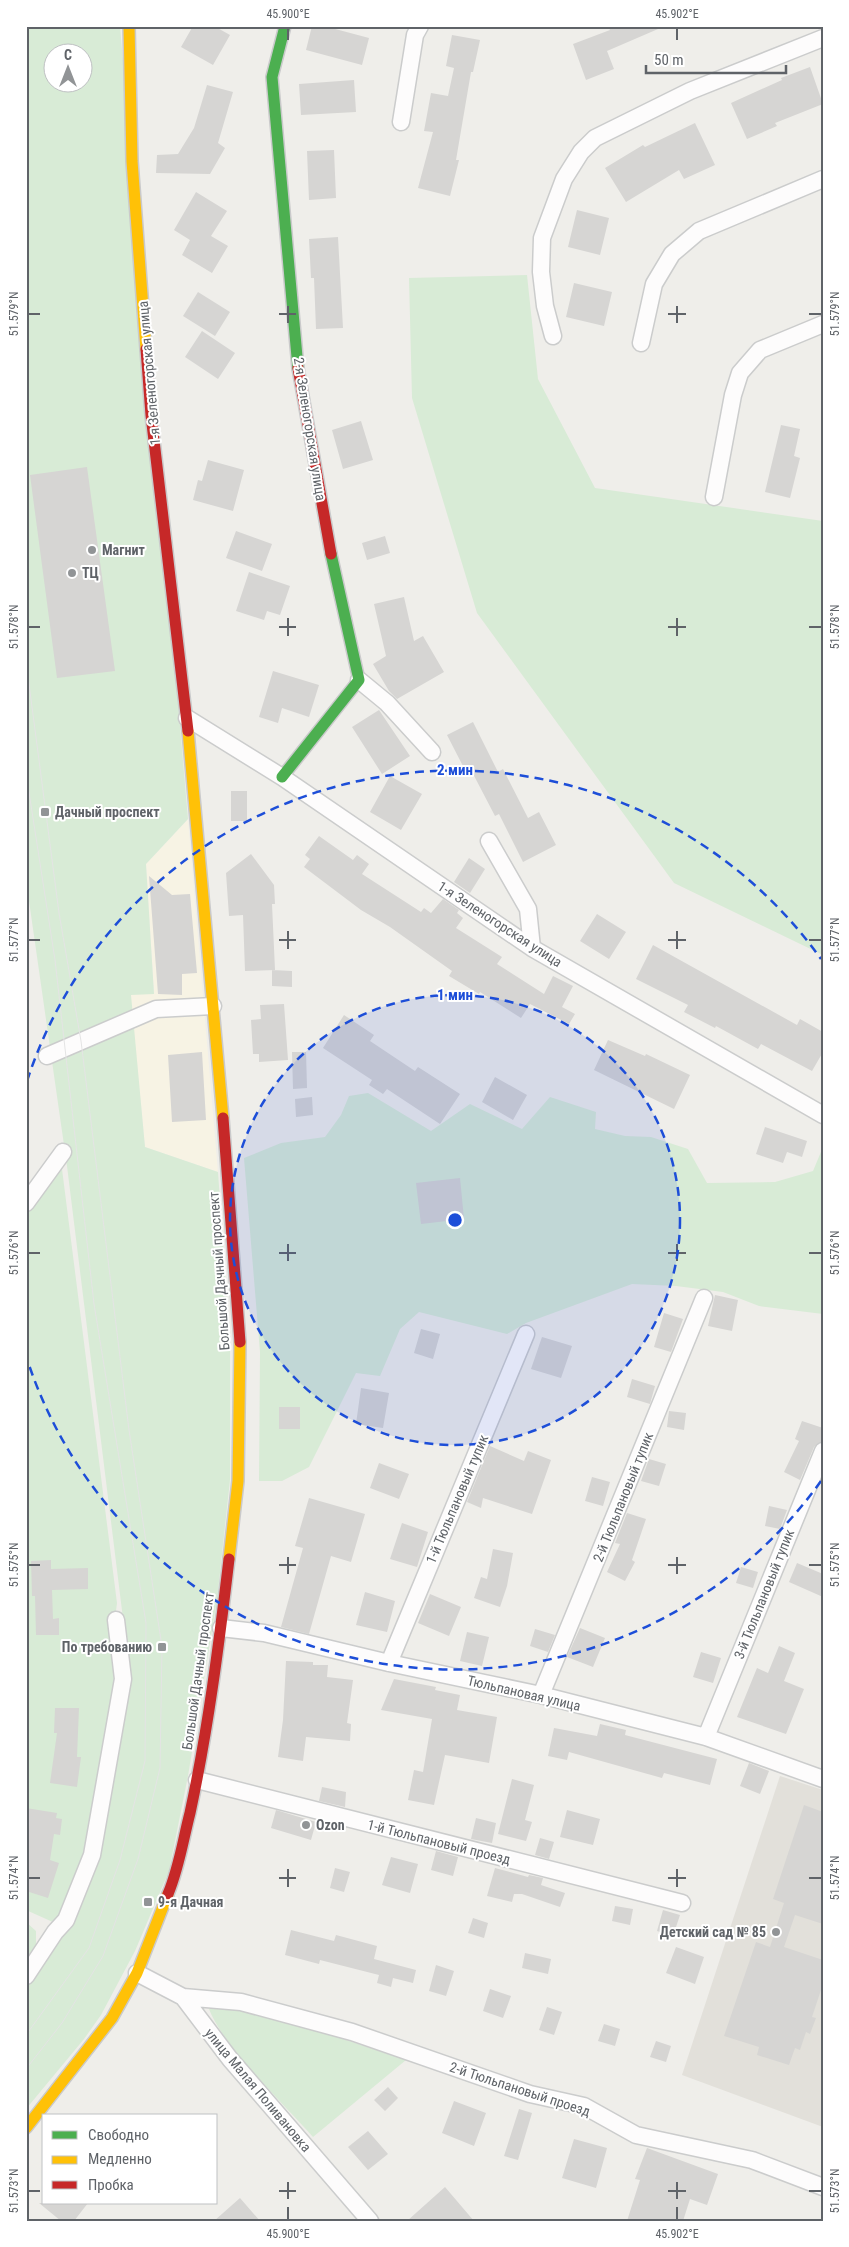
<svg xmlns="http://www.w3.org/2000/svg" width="849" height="2247" font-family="'Roboto Condensed',sans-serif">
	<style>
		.commercial { fill: #f7f3e4 }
		.education { fill: #e2e0da }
		.green { fill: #d8ebd6; fill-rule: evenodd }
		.building { fill: #d6d5d3 }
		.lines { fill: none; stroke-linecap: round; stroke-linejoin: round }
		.street-casing { stroke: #cbcccc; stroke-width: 19 }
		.fast-casing { stroke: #cacacb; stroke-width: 14 }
		.slow-casing { stroke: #cacacb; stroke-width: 14 }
		.jam-casing { stroke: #cacacb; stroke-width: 14 }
		.street { stroke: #fdfcfc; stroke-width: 16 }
		.fast { stroke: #4caf50; stroke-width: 11 }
		.slow { stroke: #ffc107; stroke-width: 11 }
		.jam { stroke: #c62828; stroke-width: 11 }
		.tram { stroke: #e4e4e4; stroke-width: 1 }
		.ticks { fill: none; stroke: #5f6368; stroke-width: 2 }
		.ring { fill: none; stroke: #1d4ed8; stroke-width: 2.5; stroke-dasharray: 9 6 }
		.poi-dot { fill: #919496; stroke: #fff; stroke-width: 2 }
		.labels { text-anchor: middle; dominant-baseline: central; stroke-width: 4; stroke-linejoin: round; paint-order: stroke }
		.street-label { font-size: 14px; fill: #5f6368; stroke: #fff }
		.poi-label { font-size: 14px; font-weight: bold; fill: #5f6368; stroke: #fff; text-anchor: start }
		.centre { fill: #1d4ed8; stroke: #fff; stroke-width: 2.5 }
		.ring-label { font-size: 15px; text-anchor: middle; font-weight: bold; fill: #1d4ed8; stroke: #fff; stroke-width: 4; stroke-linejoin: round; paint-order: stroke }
		.neatline { fill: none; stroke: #5f6368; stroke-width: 2 }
		.ticks-label { font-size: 12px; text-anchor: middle; fill: #5f6368 }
	</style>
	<rect width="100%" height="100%" fill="#efeeea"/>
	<path class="commercial" d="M188 819 218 1172 145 1147 130 994 154 993 146 864Z"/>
	<path class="education" d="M780 1776 823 1790V2127L682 2075Z"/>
	<path class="green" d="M26 26H120L188 819 146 864 154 994 131 995 145 1147 218 1172 230 1344V1480L217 1600 188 1776 169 1871 135 1951 101 2015 84 2039 26 2109V1986L71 1923 129 1667 67 1166 26 880ZM52 52H82V82H52Z
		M527 275 538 379 595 488 823 521V955L674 883 477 613 412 398 409 278Z
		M368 1093 431 1131 470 1104 522 1129 550 1097 596 1112 595 1129 625 1136 651 1137 688 1149 707 1183 775 1182 813 1171 823 1147V1314L759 1306 723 1292 676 1286 632 1284 526 1323 507 1334 419 1312 400 1329 380 1376 356 1373 309 1467 282 1481H259L260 1352 244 1158 281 1143 325 1137 341 1115 349 1096Z
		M56 1162 62 1169 117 1603 114 1627 118 1681 87 1853 66 1910 55 1923 26 1910V1203Z
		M26 1922 36 1931V1949L26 1964Z
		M219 2005 307 2027 406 2060 313 2137C284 2104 224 2048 209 2009Z"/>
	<path class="building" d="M193 26H214L230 35 213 65 181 47Z
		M312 26H324L369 38 362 65 306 50Z
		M608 26H665L607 51 614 69 586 80 573 44 610 30Z
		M452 35 480 40 473 72H471L456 160H459L450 196 418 188 433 132 424 131 431 93 448 96 454 68 446 66Z
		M810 67 823 104 775 123 777 126 747 139 731 103 782 80 781 78Z
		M354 80 356 112 301 115 299 84Z
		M207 85 233 92 218 143 225 148 210 174 156 173 157 155 178 154 194 128Z
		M695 123 715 165 684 179 679 170 626 202 605 168 643 145 645 147Z
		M334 150 336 198 309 200 307 151Z
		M196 192 227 211 211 236 228 246 212 273 182 255 190 240 174 230Z
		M577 210 609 218 600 255 568 247Z
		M338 237 343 328 316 329 314 278H311L309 239Z
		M574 283 612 292 604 326 566 317Z
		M198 292 230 312 215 336 183 316Z
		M202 331 235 353 218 379 185 357Z
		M361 421 373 460 343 469 332 430Z
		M781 425 800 429 794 456 800 458 790 498 765 492Z
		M208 460 244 470 233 511 193 500 198 480 202 481Z
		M87 467 115 671 57 678 30 475Z
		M236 531 272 544 262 571 226 558Z
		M385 536 390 553 367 560 362 543Z
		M249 572 290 586 280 615 267 611 264 620 236 611Z
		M404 597 414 641 423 636 444 672 397 699 389 691 373 664 386 656 374 604Z
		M273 671 319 685 309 717 282 708 278 723 259 717Z
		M379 710 410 756 382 774 352 727Z
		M473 722 498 772 503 769 528 818 539 812 556 845 523 862 499 814 495 816 470 768 465 770 447 735Z
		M390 776 422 794 401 830 370 812Z
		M231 791H247V821H231Z
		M319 836 353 860 357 855 369 864 362 874 421 912 424 908 431 913 443 899 459 910 457 913 463 918 456 928 502 957 497 964 544 994 553 976 573 986 562 1007 575 1014 569 1024 530 1004 521 1018 480 992 479 994 449 976 452 971 390 927 361 910 304 867 310 859 305 855Z
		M251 854 274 885 275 904H272L275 970 245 971 243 915 229 916 226 873Z
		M469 858 485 869 470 893 454 882Z
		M149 876 172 895 190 894 197 973 182 974V995L158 994Z
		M597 914 626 932 609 959 580 941Z
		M653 945 797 1025 800 1019 823 1032V1052L812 1071 761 1044 758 1049 716 1026 715 1028 684 1012 688 1005 636 979Z
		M272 970 292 971V987L272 986Z
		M284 1004 288 1060 259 1062V1054H253L251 1020 261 1019 260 1005Z
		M344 1015 374 1035 370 1041 415 1071 418 1067 460 1094 440 1124 387 1089 383 1094 369 1085 372 1080 323 1048Z
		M608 1040 645 1056 646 1054 690 1075 674 1109 594 1070Z
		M202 1052 206 1120 172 1122 168 1055Z
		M292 1052H306L307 1088 293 1089Z
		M495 1077 527 1095 513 1120 482 1102Z
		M312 1097 313 1115 296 1117 295 1099Z
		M765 1127 807 1141 802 1157 787 1152 783 1163 756 1154Z
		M460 1178 464 1219 421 1224 416 1183Z
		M715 1295 738 1300 732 1331 708 1326Z
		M664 1313 683 1319 671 1352 654 1347Z
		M421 1329 440 1334 433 1359 414 1353Z
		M542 1337 572 1346 561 1378 531 1369Z
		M632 1379 655 1386 650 1404 627 1397Z
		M361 1388 389 1393 383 1428 356 1424Z
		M279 1407H300V1429H279Z
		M669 1411 686 1413 684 1430 667 1427Z
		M802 1421 823 1428V1441L814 1447 800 1480 784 1472 799 1441 795 1439Z
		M490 1446 524 1461 528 1451 551 1460 532 1514 483 1498 481 1508 467 1502Z
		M649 1459 666 1464 659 1486 641 1481Z
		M379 1463 409 1474 399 1499 370 1488Z
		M592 1477 610 1482 603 1506 585 1501Z
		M309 1498 365 1514 351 1562 331 1556 309 1634 281 1627 303 1548 295 1546Z
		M769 1506 787 1510 780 1529 765 1526Z
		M627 1513 646 1519 632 1560 635 1562 625 1581 607 1572 620 1544 615 1543Z
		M402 1523 428 1532 417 1567 390 1559Z
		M493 1549 513 1553 507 1586 500 1607 474 1598 481 1577 487 1579Z
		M51 1560V1569L88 1568V1589L52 1590 53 1619 59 1618V1635H36L35 1596H32L31 1561Z
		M797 1563 823 1574V1597L789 1582Z
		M741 1567 758 1572 753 1588 736 1583Z
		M365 1592 395 1601 387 1632 356 1625Z
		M430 1594 461 1607 449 1636 418 1623Z
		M580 1628 605 1638 593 1667 567 1657Z
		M535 1629 555 1635 548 1652 530 1646Z
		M467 1632 489 1637 482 1666 460 1661Z
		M779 1646 795 1653 784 1681 804 1689 786 1734 737 1717 757 1668 768 1673Z
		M701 1652 721 1658 713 1683 693 1677Z
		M286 1661 313 1662V1665H328L327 1677 353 1680 347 1723 351 1724 350 1741 306 1737 303 1761 278 1757 283 1720Z
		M394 1679 436 1687 435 1690 460 1695 457 1710 497 1717 489 1763 445 1755 434 1805 408 1800 414 1770 423 1772 432 1719 381 1710Z
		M55 1708H79L77 1757H81L77 1787 50 1783 57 1733H54Z
		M600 1724 626 1730 625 1735 717 1759 710 1785 664 1773 662 1778 569 1752 567 1760 548 1756 554 1728 597 1736Z
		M749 1763 769 1771 760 1794 740 1786Z
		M512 1779 534 1785 525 1820 532 1822 526 1841 498 1834Z
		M322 1787 346 1792 345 1807 319 1801Z
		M804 1805 823 1812V1924L795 1915 784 1947 823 1960V1984L812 2017 816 2018 810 2034 806 2032 800 2050 795 2048 789 2065 757 2055 759 2047 724 2036 756 1942 770 1947 784 1903 773 1899Z
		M26 1808 57 1813 56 1818 62 1819 60 1835 54 1834 50 1860 59 1863 48 1898 26 1891Z
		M276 1810 316 1822 311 1840 271 1828Z
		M567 1810 600 1819 593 1845 560 1837Z
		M476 1818 496 1823 492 1843 471 1839Z
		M540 1838 554 1842 549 1859 535 1855Z
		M436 1851 458 1857 453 1876 431 1870Z
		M391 1857 418 1864 410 1893 382 1885Z
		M335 1868 350 1872 344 1892 330 1888Z
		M495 1868 528 1877 529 1875 543 1878 541 1885 565 1893 560 1907 522 1894H514L512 1902 487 1896Z
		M615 1906 633 1909 630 1925 612 1921Z
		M663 1910 680 1915 673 1936 657 1931Z
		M473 1918 488 1923 484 1938 468 1933Z
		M291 1930 334 1941 336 1935 377 1946 374 1959 416 1970 413 1983 393 1978 391 1987 377 1983 379 1975 320 1960 319 1964 285 1955Z
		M676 1947 704 1957 695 1984 666 1973Z
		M525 1953 551 1959 548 1974 522 1968Z
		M436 1965 454 1971 446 1996 429 1991Z
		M490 1989 511 1996 503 2018 483 2011Z
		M547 2007 562 2012 554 2035 539 2030Z
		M604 2024 620 2029 615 2046 598 2041Z
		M656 2041 671 2046 666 2062 650 2057Z
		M388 2087 398 2098 385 2111 374 2100Z
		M454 2101 486 2113 474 2146 442 2133Z
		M519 2109 532 2113 518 2160 504 2156Z
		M368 2131 388 2154 368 2170 348 2147Z
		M574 2139 607 2148 596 2188 562 2178Z
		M647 2148 718 2174 707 2205 690 2199 683 2221H627L640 2180 635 2179Z
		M445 2187 474 2221H407Z
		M240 2198 260 2221H214Z
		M39 2203H88L74 2221H61Z"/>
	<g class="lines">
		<g class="street-casing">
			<path id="street" d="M401 122 415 35 420 26
				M553 336 545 306 541 272 542 238 564 179 581 152 595 138 690 91 823 38
				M641 343 654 284 672 254 699 231 823 179
				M714 497 733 395 740 373 760 350 823 324
				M359 680 387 703 432 752
				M187 718 282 777 532 948 823 1115
				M489 841 528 909 532 948
				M47 1056 156 1009 213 1006
				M26 1203 63 1152
				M221 1628 264 1633 389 1663 541 1695 706 1737 823 1779
				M389 1663 526 1334
				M541 1695 704 1298
				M706 1737 823 1451
				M197 1780 682 1903
				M137 1973 183 1997 230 2059 370 2221
				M26 1976 55 1932 66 1920 92 1855 123 1679 116 1620
				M183 1997 241 2002 352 2032 530 2094 584 2106 636 2135 752 2160 823 2187"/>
		</g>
		<g class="fast-casing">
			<path id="fast" d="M285 26 272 77 298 368
				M282 777 359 680 331 554"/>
		</g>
		<g class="slow-casing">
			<path id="slow" d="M129 26 132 161 146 349
				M188 731 223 1118
				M229 1559 238 1481 240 1342
				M26 2128 112 2018 137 1973 168 1894"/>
		</g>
		<g class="jam-casing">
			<path id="jam" d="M146 349 151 415 188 731
				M298 368 331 554
				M223 1118 240 1342
				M168 1894C179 1868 183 1840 190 1813 208 1730 219 1644 229 1559"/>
		</g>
		<use href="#street" class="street"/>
		<use href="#fast" class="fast"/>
		<use href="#slow" class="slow"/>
		<use href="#jam" class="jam"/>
		<path class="tram" d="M26 661 59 913 81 1041 129 1430 162 1647 160 1768 138 1859 103 1956 62 2023 26 2069
			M26 773 55 960 94 1304 146 1623 145 1761 120 1860 89 1948 26 2035"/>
	</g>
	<path class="ticks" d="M288 28V40M677 28V40M288 306V323M677 306V323M28 314H40M279 314H296M668 314H686M809 314H822M288 618V636M677 618V636M28 627H40M279 627H296M668 627H686M809 627H822M288 931V949M677 931V949M28 940H40M279 940H296M668 940H686M809 940H822M288 1244V1261M677 1244V1261M28 1253H40M279 1253H296M668 1253H686M809 1253H822M288 1557V1574M677 1557V1574M28 1565H40M279 1565H296M668 1565H686M809 1565H822M288 1869V1887M677 1869V1887M28 1878H40M279 1878H296M668 1878H686M809 1878H822M288 2182V2199M677 2182V2199M28 2191H40M279 2191H296M668 2191H686M809 2191H822M288 2207V2220M677 2207V2220"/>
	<circle cx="455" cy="1220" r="225" fill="#1d4ed8" fill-opacity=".12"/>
	<g class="ring">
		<circle cx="455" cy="1220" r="225"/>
		<path d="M821 1481A450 450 0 0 1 27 1359M27 1081A450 450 0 0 1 821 959"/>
	</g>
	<g class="poi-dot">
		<circle cx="92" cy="550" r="5"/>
		<circle cx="72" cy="573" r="5"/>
		<rect x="40" y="807" width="10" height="10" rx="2.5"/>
		<rect x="157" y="1642" width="10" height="10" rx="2.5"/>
		<circle cx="306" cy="1825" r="5"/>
		<rect x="143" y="1897" width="10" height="10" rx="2.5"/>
		<circle cx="776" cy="1932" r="5"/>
	</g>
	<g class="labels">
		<g class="street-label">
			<text transform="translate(149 373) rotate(-95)">1-я Зеленогорская улица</text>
			<text transform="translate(310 429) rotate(81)">2-я Зеленогорская улица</text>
			<text transform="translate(500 924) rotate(33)">1-я Зеленогорская улица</text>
			<text transform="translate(219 1271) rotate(-94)">Большой Дачный проспект</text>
			<text transform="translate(623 1497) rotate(-68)">2-й Тюльпановый тупик</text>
			<text transform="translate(457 1499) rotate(-67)">1-й Тюльпановый тупик</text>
			<text transform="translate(764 1594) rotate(-68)">3-й Тюльпановый тупик</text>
			<text transform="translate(198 1671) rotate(-82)">Большой Дачный проспект</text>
			<text transform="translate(524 1693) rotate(13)">Тюльпановая улица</text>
			<text transform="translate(439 1842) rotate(14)">1-й Тюльпановый проезд</text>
			<text transform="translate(520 2089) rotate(18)">2-й Тюльпановый проезд</text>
			<text transform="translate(258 2090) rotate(50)">улица Малая Поливановка</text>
		</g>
		<g class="poi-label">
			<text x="102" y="550">Магнит</text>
			<text x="82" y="573">ТЦ</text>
			<text x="55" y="812">Дачный проспект</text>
			<text x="152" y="1647" text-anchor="end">По требованию</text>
			<text x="316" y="1825">Ozon</text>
			<text x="158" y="1902">9-я Дачная</text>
			<text x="766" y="1932" text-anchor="end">Детский сад № 85</text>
		</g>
	</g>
	<circle cx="455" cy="1220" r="8" class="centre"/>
	<g class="ring-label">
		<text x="455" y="775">2 мин</text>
		<text x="455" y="1000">1 мин</text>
	</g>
	<rect width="849" height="2247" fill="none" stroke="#ffffff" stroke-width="55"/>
	<rect x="42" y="2114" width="175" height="90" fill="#ffffff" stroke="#bfc1c3"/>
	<rect x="52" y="2131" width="25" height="8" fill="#4caf50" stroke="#bfc1c3"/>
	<text x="88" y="2140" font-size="15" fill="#5f6368">Свободно</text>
	<rect x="52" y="2156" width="25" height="8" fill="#ffc107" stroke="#bfc1c3"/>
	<text x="88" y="2164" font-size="15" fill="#5f6368">Медленно</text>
	<rect x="52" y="2181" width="25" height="8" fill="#c62828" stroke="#bfc1c3"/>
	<text x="88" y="2190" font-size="15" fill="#5f6368">Пробка</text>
	<g transform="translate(68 68)"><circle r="24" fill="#ffffff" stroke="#bfc1c3"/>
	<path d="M0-4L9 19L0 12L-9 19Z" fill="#919496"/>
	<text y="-8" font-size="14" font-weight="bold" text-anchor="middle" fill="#5f6368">С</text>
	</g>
	<path d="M646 65v8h140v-8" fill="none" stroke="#5f6368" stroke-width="2.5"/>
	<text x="654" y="65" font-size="15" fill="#5f6368" stroke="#ffffff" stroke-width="4" paint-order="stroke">50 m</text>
	<rect x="28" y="28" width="794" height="2192" class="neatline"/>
	<g class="ticks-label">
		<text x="288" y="18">45.900°E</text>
		<text x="677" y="18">45.902°E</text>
		<text transform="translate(14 314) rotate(-90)" y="4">51.579°N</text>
		<text transform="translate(835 314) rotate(-90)" y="4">51.579°N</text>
		<text transform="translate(14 627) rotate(-90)" y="4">51.578°N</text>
		<text transform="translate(835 627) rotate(-90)" y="4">51.578°N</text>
		<text transform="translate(14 940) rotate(-90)" y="4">51.577°N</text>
		<text transform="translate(835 940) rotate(-90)" y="4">51.577°N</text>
		<text transform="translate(14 1253) rotate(-90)" y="4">51.576°N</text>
		<text transform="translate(835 1253) rotate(-90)" y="4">51.576°N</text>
		<text transform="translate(14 1565) rotate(-90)" y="4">51.575°N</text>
		<text transform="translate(835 1565) rotate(-90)" y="4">51.575°N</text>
		<text transform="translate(14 1878) rotate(-90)" y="4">51.574°N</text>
		<text transform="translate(835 1878) rotate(-90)" y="4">51.574°N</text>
		<text transform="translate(14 2191) rotate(-90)" y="4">51.573°N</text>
		<text transform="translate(835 2191) rotate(-90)" y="4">51.573°N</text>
		<text x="288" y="2238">45.900°E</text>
		<text x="677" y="2238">45.902°E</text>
	</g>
</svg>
